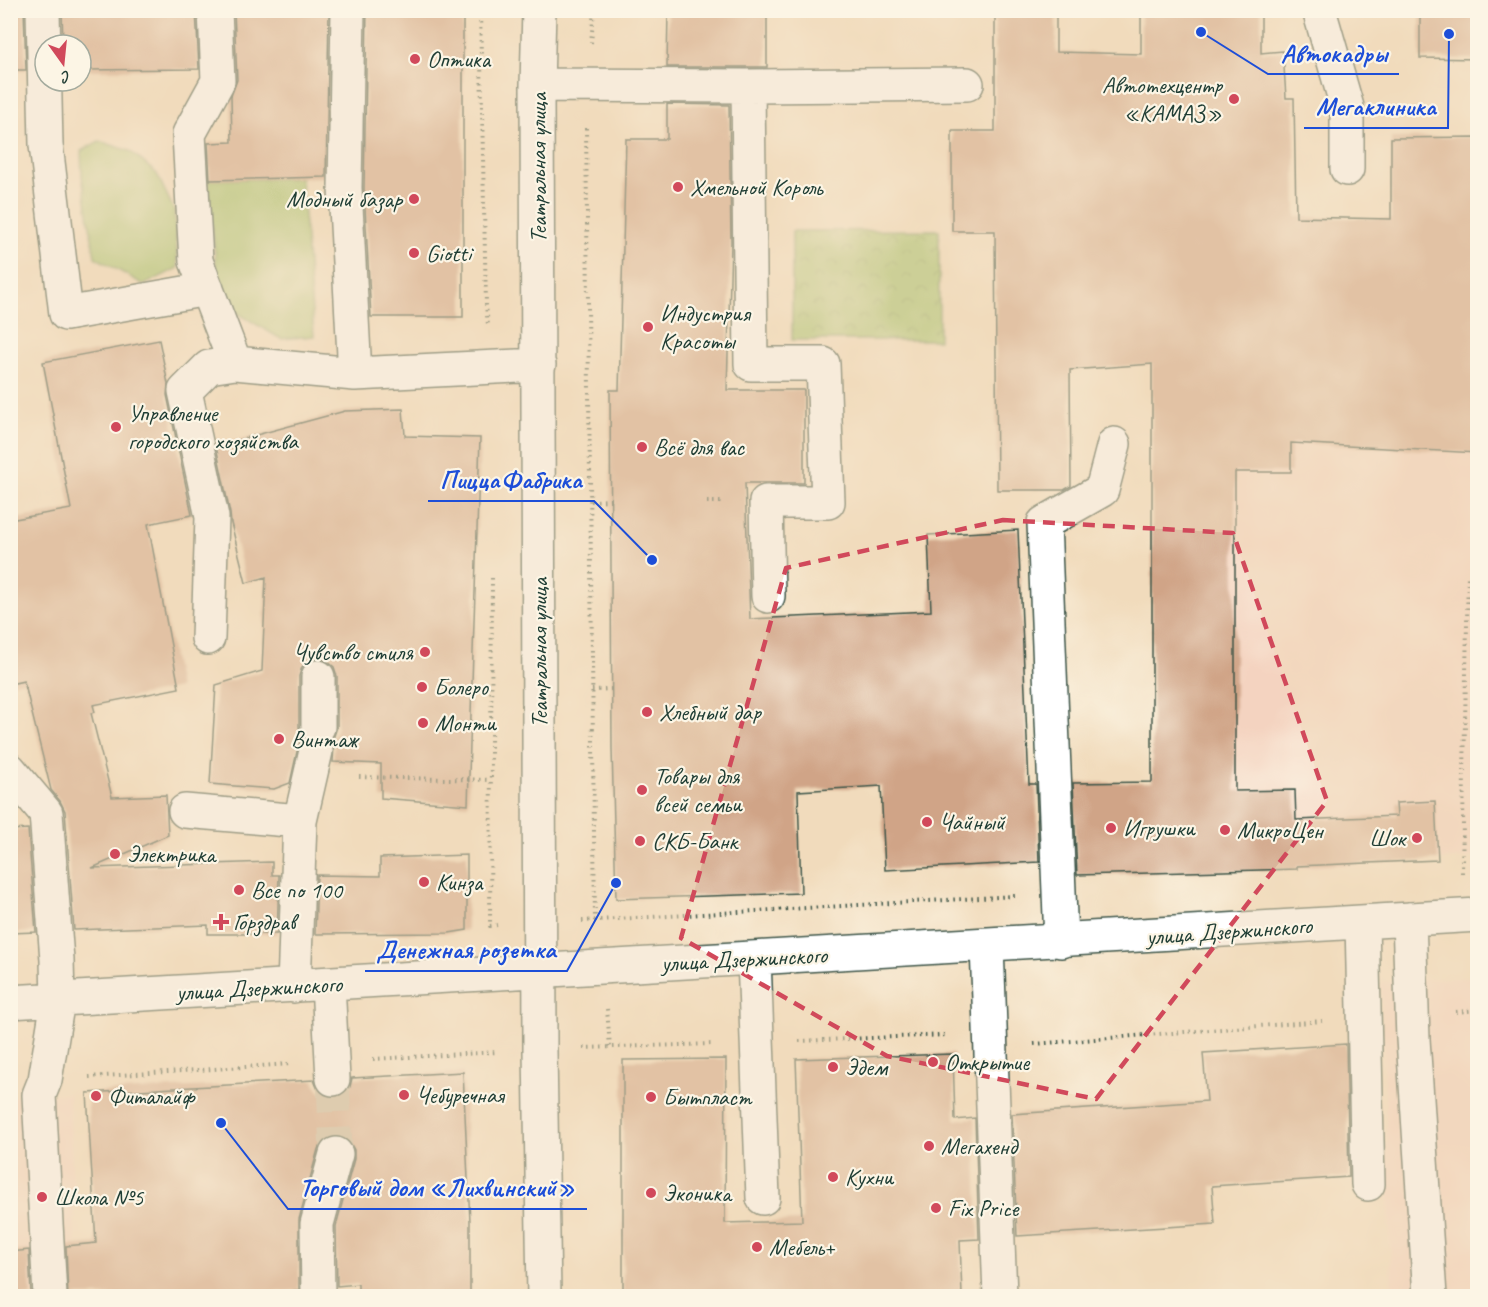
<svg xmlns="http://www.w3.org/2000/svg" width="1488" height="1307" font-family="Caveat,sans-serif">
	<style>
		.built { fill: #f4d3c0 }
		.grass { fill: #a1c26a; stroke: #60804f; stroke-width: 1.5 }
		.park { fill: url(#park-crowns); stroke: #60804f; stroke-width: 1.5 }
		.building { fill: #d0a487 }
		.lines { fill: none; stroke-linecap: round; stroke-linejoin: round }
		.minor-tunnel { stroke: #c7bba1; stroke-width: 33; stroke-dasharray: 33 16; stroke-linecap: butt }
		.minor-casing { stroke: #3e5548; stroke-width: 36 }
		.path { stroke: #3e5548; stroke-width: 4; stroke-dasharray: 1.5 4.5; stroke-linecap: butt }
		.minor { stroke: #fff; stroke-width: 33 }
		.marked { fill: none; stroke: #d1495b; stroke-width: 4.5; stroke-dasharray: 12 8; stroke-linejoin: round }
		.poi-dot { fill: #d1495b; stroke: #fcf5e5; stroke-width: 2 }
		.labels { text-anchor: middle; dominant-baseline: central; stroke-width: 4.5; stroke-linejoin: round; paint-order: stroke }
		.poi-label { font-size: 24px; fill: #1f3d34; stroke: #fcf5e5; text-anchor: start }
		.street-label { font-size: 24px; fill: #1f3d34; stroke: #fcf5e5 }
		.leader { fill: none; stroke: #1d4ed8; stroke-width: 2 }
		.callout-dot { fill: #1d4ed8; stroke: #fcf5e5; stroke-width: 2 }
		.callout-label { font-size: 26px; text-anchor: middle; font-weight: bold; fill: #1d4ed8; stroke: #fcf5e5; stroke-width: 4.5; stroke-linejoin: round; paint-order: stroke }
	</style>
	<defs>
		<pattern id="park-crowns" width="20" height="18" patternUnits="userSpaceOnUse" patternTransform="scale(1.5)"><rect width="20" height="18" fill="#a1c26a"/><path d="M2 6a3 3 0 1 1 6 0M12 15a3 3 0 1 1 6 0" fill="none" stroke="#839f58"/></pattern>
	</defs>
	<rect width="100%" height="100%" fill="#fcf5e5"/>
	<filter id="ink" filterUnits="userSpaceOnUse"><feTurbulence type="fractalNoise" baseFrequency=".0167" numOctaves="2"/><feDisplacementMap in="SourceGraphic" scale="12" xChannelSelector="R" yChannelSelector="G"/><feConvolveMatrix kernelMatrix="1 2 1 2 8 2 1 2 1" color-interpolation-filters="sRGB"/></filter>
	<filter id="wash" filterUnits="userSpaceOnUse"><feTurbulence type="fractalNoise" baseFrequency=".008" numOctaves="4" result="noise"/><feDisplacementMap in="SourceGraphic" scale="24" xChannelSelector="R" yChannelSelector="G"/><feGaussianBlur stdDeviation="1.35" result="paint"/><feColorMatrix in="noise" values="0 0 0 0 0 0 0 0 0 0 0 0 0 0 0 0 0 1.4 0 .05"/><feComposite in="paint" operator="in"/></filter>
	<g filter="url(#wash)">
		<rect width="100%" height="100%" fill="#f1dbbc"/>
		<path class="built" d="M1291 443 1477 453V857L1438 860 1435 801 1397 803V815L1367 817 1368 863 1297 869 1295 790 1235 791V472H1290Z
			M1477 977V1296H1392L1381 982Z
			M69 1094 78 1296H11V1097Z"/>
		<path class="grass" d="M99 141 130 151 157 174 174 210 178 268 144 285 95 257 82 176 81 151Z
			M301 178 314 336 281 339 234 311 217 276 208 180Z"/>
		<path class="park" d="M939 230V340H792V231Z"/>
		<g id="blocks">
			<path class="building" d="M10 10H24L26 70H10Z
				M62 10H196L199 69 81 70V45H63Z
				M234 10H329L326 177 210 180 208 143 232 142 231 96 237 80Z
				M367 10H463V317H371L364 189Z
				M668 10H767V67H667Z
				M995 10H1056V52L1141 54V10H1261V53L1283 51 1286 98H1294L1296 217 1391 219V138L1478 137V453L1291 443V472H1235V791L1295 790 1296 820 1397 816 1396 803 1435 801 1438 860 1297 866V869L1077 875 1073 783 1152 782V364L1070 370 1071 486 1064 490H997L995 231H952V131H995Z
				M1420 10H1478V59L1420 58Z
				M667 104 729 105 731 242 727 390H804V483H745L750 619 931 611 928 535 1018 530 1029 784H1036L1039 862 885 870 881 786 798 791 801 893 616 899 612 749 610 390H619L626 139H667Z
				M159 340 168 384 167 395 192 515 148 524 179 688 93 705 95 712 91 713 112 797 166 795 168 835 92 868 272 862V875H279L277 934H208V925L74 930 65 811 60 801 51 790 24 681 10 684V520L71 509 43 362Z
				M403 409 405 436 480 438 468 805 381 798V764L333 762 334 746 331 740 334 736 337 727V676L334 667 327 661 319 658 308 661 302 667 299 676V727L303 738 298 747 290 783 274 789 210 784 216 685 262 671 266 577 246 583 231 523 230 513 216 446 345 411Z
				M28 829 36 932 10 933V830Z
				M467 855V930L449 933 315 934 317 875 380 876V858Z
				M1346 1044 1349 1177 1212 1186 1215 1224 1017 1236 1012 1114 1207 1101 1203 1053Z
				M953 1054 955 1120 975 1118 979 1239 960 1240 962 1296H623V1060L726 1059 725 1223 802 1221 796 1059Z
				M463 1072 470 1222V1296H358V1284L337 1286 336 1226 354 1159V1150L349 1140 341 1136H332L323 1140 318 1149 299 1219V1290L242 1296H68L66 1246 96 1243 87 1093 314 1080 318 1090 324 1095 333 1098 344 1094 350 1087 352 1078Z
				M29 1250 31 1296H10V1252Z"/>
		</g>
	</g>
	<g filter="url(#ink)">
		<use href="#blocks" fill-opacity="0" stroke="#3e5548" stroke-width="1.5"/>
		<g class="lines">
			<path class="minor-tunnel" d="M333 1079 336 1154"/>
			<g class="minor-casing">
				<path id="minor" d="M43 10 46 145 66 314 207 289
					M215 10 218 81 189 134 196 261 235 363
					M348 10 345 188 355 374 539 365
					M539 10 537 85 540 1050 544 1296
					M1319 10 1347 107V169
					M537 85 748 86 967 84
					M748 86 751 364H823L828 502H766L768 596
					M208 638 212 517 185 391 209 367 235 363 355 374
					M318 727V677
					M10 770 46 813 57 960 58 1000 45 1080 39 1095 50 1296
					M185 811 300 821
					M1409 919 1413 1039 1430 1296
					M1362 922 1368 1184
					M1061 941 1044 523 1102 490 1114 444
					M987 946 1000 1296
					M754 958 763 1198
					M328 984 333 1079
					M294 986 300 821 316 751
					M10 1002 1478 915
					M318 1296 317 1224 336 1154"/>
			</g>
			<path class="path" d="M480 10 486 305 488 325
				M591 43 594 10
				M586 128 595 921
				M591 501 611 500
				M707 502H724
				M492 578 490 926 497 925
				M592 690 613 689
				M359 777 491 780
				M1462 873 1468 573
				M582 921 1015 896
				M607 1009 610 1047
				M1456 1012 1478 1010
				M799 1041 947 1035
				M1034 1044 1322 1021
				M583 1048 714 1044
				M373 1059 498 1052
				M89 1077 291 1064"/>
			<use href="#minor" class="minor"/>
		</g>
	</g>
	<path d="M0 0H1488V1307H0ZM1003 520 1233 533 1327 801 1096 1099 887 1056 681 938 786 568Z" fill="#f1dbbc" fill-opacity=".55" fill-rule="evenodd"/>
	<path class="marked" d="M1003 520 1233 533 1327 801 1096 1099 887 1056 681 938 786 568Z"/>
	<g class="poi-dot">
		<circle cx="415" cy="59" r="6"/>
		<circle cx="1234" cy="99" r="6"/>
		<circle cx="678" cy="187" r="6"/>
		<circle cx="414" cy="199" r="6"/>
		<circle cx="414" cy="253" r="6"/>
		<circle cx="648" cy="327" r="6"/>
		<circle cx="116" cy="427" r="6"/>
		<circle cx="642" cy="447" r="6"/>
		<circle cx="425" cy="652" r="6"/>
		<circle cx="422" cy="687" r="6"/>
		<circle cx="647" cy="712" r="6"/>
		<circle cx="423" cy="723" r="6"/>
		<circle cx="279" cy="739" r="6"/>
		<circle cx="642" cy="790" r="6"/>
		<circle cx="927" cy="822" r="6"/>
		<circle cx="1111" cy="828" r="6"/>
		<circle cx="1225" cy="830" r="6"/>
		<circle cx="1417" cy="838" r="6"/>
		<circle cx="640" cy="841" r="6"/>
		<circle cx="115" cy="854" r="6"/>
		<circle cx="424" cy="882" r="6"/>
		<circle cx="239" cy="890" r="6"/>
		<path d="M218 913h6v6h6v6h-6v6h-6v-6h-6v-6h6z"/>
		<circle cx="933" cy="1062" r="6"/>
		<circle cx="833" cy="1067" r="6"/>
		<circle cx="404" cy="1095" r="6"/>
		<circle cx="96" cy="1096" r="6"/>
		<circle cx="651" cy="1097" r="6"/>
		<circle cx="929" cy="1146" r="6"/>
		<circle cx="833" cy="1177" r="6"/>
		<circle cx="651" cy="1193" r="6"/>
		<circle cx="42" cy="1197" r="6"/>
		<circle cx="936" cy="1208" r="6"/>
		<circle cx="757" cy="1247" r="6"/>
	</g>
	<g class="labels">
		<g class="poi-label">
			<text x="427" y="59">Оптика</text>
			<text x="1222" y="85" text-anchor="end">Автотехцентр<tspan x="1222" dy="28">«КАМАЗ»</tspan></text>
			<text x="690" y="187">Хмельной Король</text>
			<text x="402" y="199" text-anchor="end">Модный базар</text>
			<text x="426" y="253">Giotti</text>
			<text x="660" y="313">Индустрия<tspan x="660" dy="28">Красоты</tspan></text>
			<text x="128" y="413">Управление<tspan x="128" dy="28">городского хозяйства</tspan></text>
			<text x="654" y="447">Всё для вас</text>
			<text x="413" y="652" text-anchor="end">Чувство стиля</text>
			<text x="434" y="687">Болеро</text>
			<text x="659" y="712">Хлебный дар</text>
			<text x="435" y="723">Монти</text>
			<text x="291" y="739">Винтаж</text>
			<text x="654" y="776">Товары для<tspan x="654" dy="28">всей семьи</tspan></text>
			<text x="939" y="822">Чайный</text>
			<text x="1123" y="828">Игрушки</text>
			<text x="1237" y="830">МикроЦен</text>
			<text x="1405" y="838" text-anchor="end">Шок</text>
			<text x="652" y="841">СКБ-Банк</text>
			<text x="127" y="854">Электрика</text>
			<text x="436" y="882">Кинза</text>
			<text x="251" y="890">Все по 100</text>
			<text x="233" y="922">Горздрав</text>
			<text x="945" y="1062">Открытие</text>
			<text x="845" y="1067">Эдем</text>
			<text x="416" y="1095">Чебуречная</text>
			<text x="108" y="1096">Фиталайф</text>
			<text x="663" y="1097">Бытпласт</text>
			<text x="941" y="1146">Мегахенд</text>
			<text x="845" y="1177">Кухни</text>
			<text x="663" y="1193">Эконика</text>
			<text x="54" y="1197">Школа №5</text>
			<text x="948" y="1208">Fix Price</text>
			<text x="769" y="1247">Мебель+</text>
		</g>
		<g class="street-label">
			<text transform="translate(538 168) rotate(-90)">Театральная улица</text>
			<text transform="translate(539 653) rotate(-90)">Театральная улица</text>
			<text transform="translate(1229 931) rotate(-4)">улица Дзержинского</text>
			<text transform="translate(744 959) rotate(-3)">улица Дзержинского</text>
			<text transform="translate(259 988) rotate(-3)">улица Дзержинского</text>
		</g>
	</g>
	<path class="leader" d="M1201 32L1268 74H1399M1449 34L1448 128H1304M652 560L594 501H428M616 883L567 971H365M221 1123L288 1209H587"/>
	<g class="callout-dot">
		<circle cx="1201" cy="32" r="6"/>
		<circle cx="1449" cy="34" r="6"/>
		<circle cx="652" cy="560" r="6"/>
		<circle cx="616" cy="883" r="6"/>
		<circle cx="221" cy="1123" r="6"/>
	</g>
	<g class="callout-label">
		<text x="1334" y="62">Автокадры</text>
		<text x="1376" y="115">Мегаклиника</text>
		<text x="511" y="488">ПиццаФабрика</text>
		<text x="466" y="958">Денежная розетка</text>
		<text x="437" y="1196">Торговый дом «Лихвинский»</text>
	</g>
	<rect width="1488" height="1307" fill="none" stroke="#fcf5e5" stroke-width="36"/>
	<g transform="translate(63 63) rotate(165)"><circle r="28" fill="#fcf5e5" stroke="#a4ab9e" stroke-width="1.5"/>
	<path d="M0-4.5L10 22L0 15L-10 22Z" fill="#d1495b"/>
	<text y="-9" font-size="16" font-weight="bold" text-anchor="middle" fill="#1f3d34">С</text>
	</g>
</svg>
